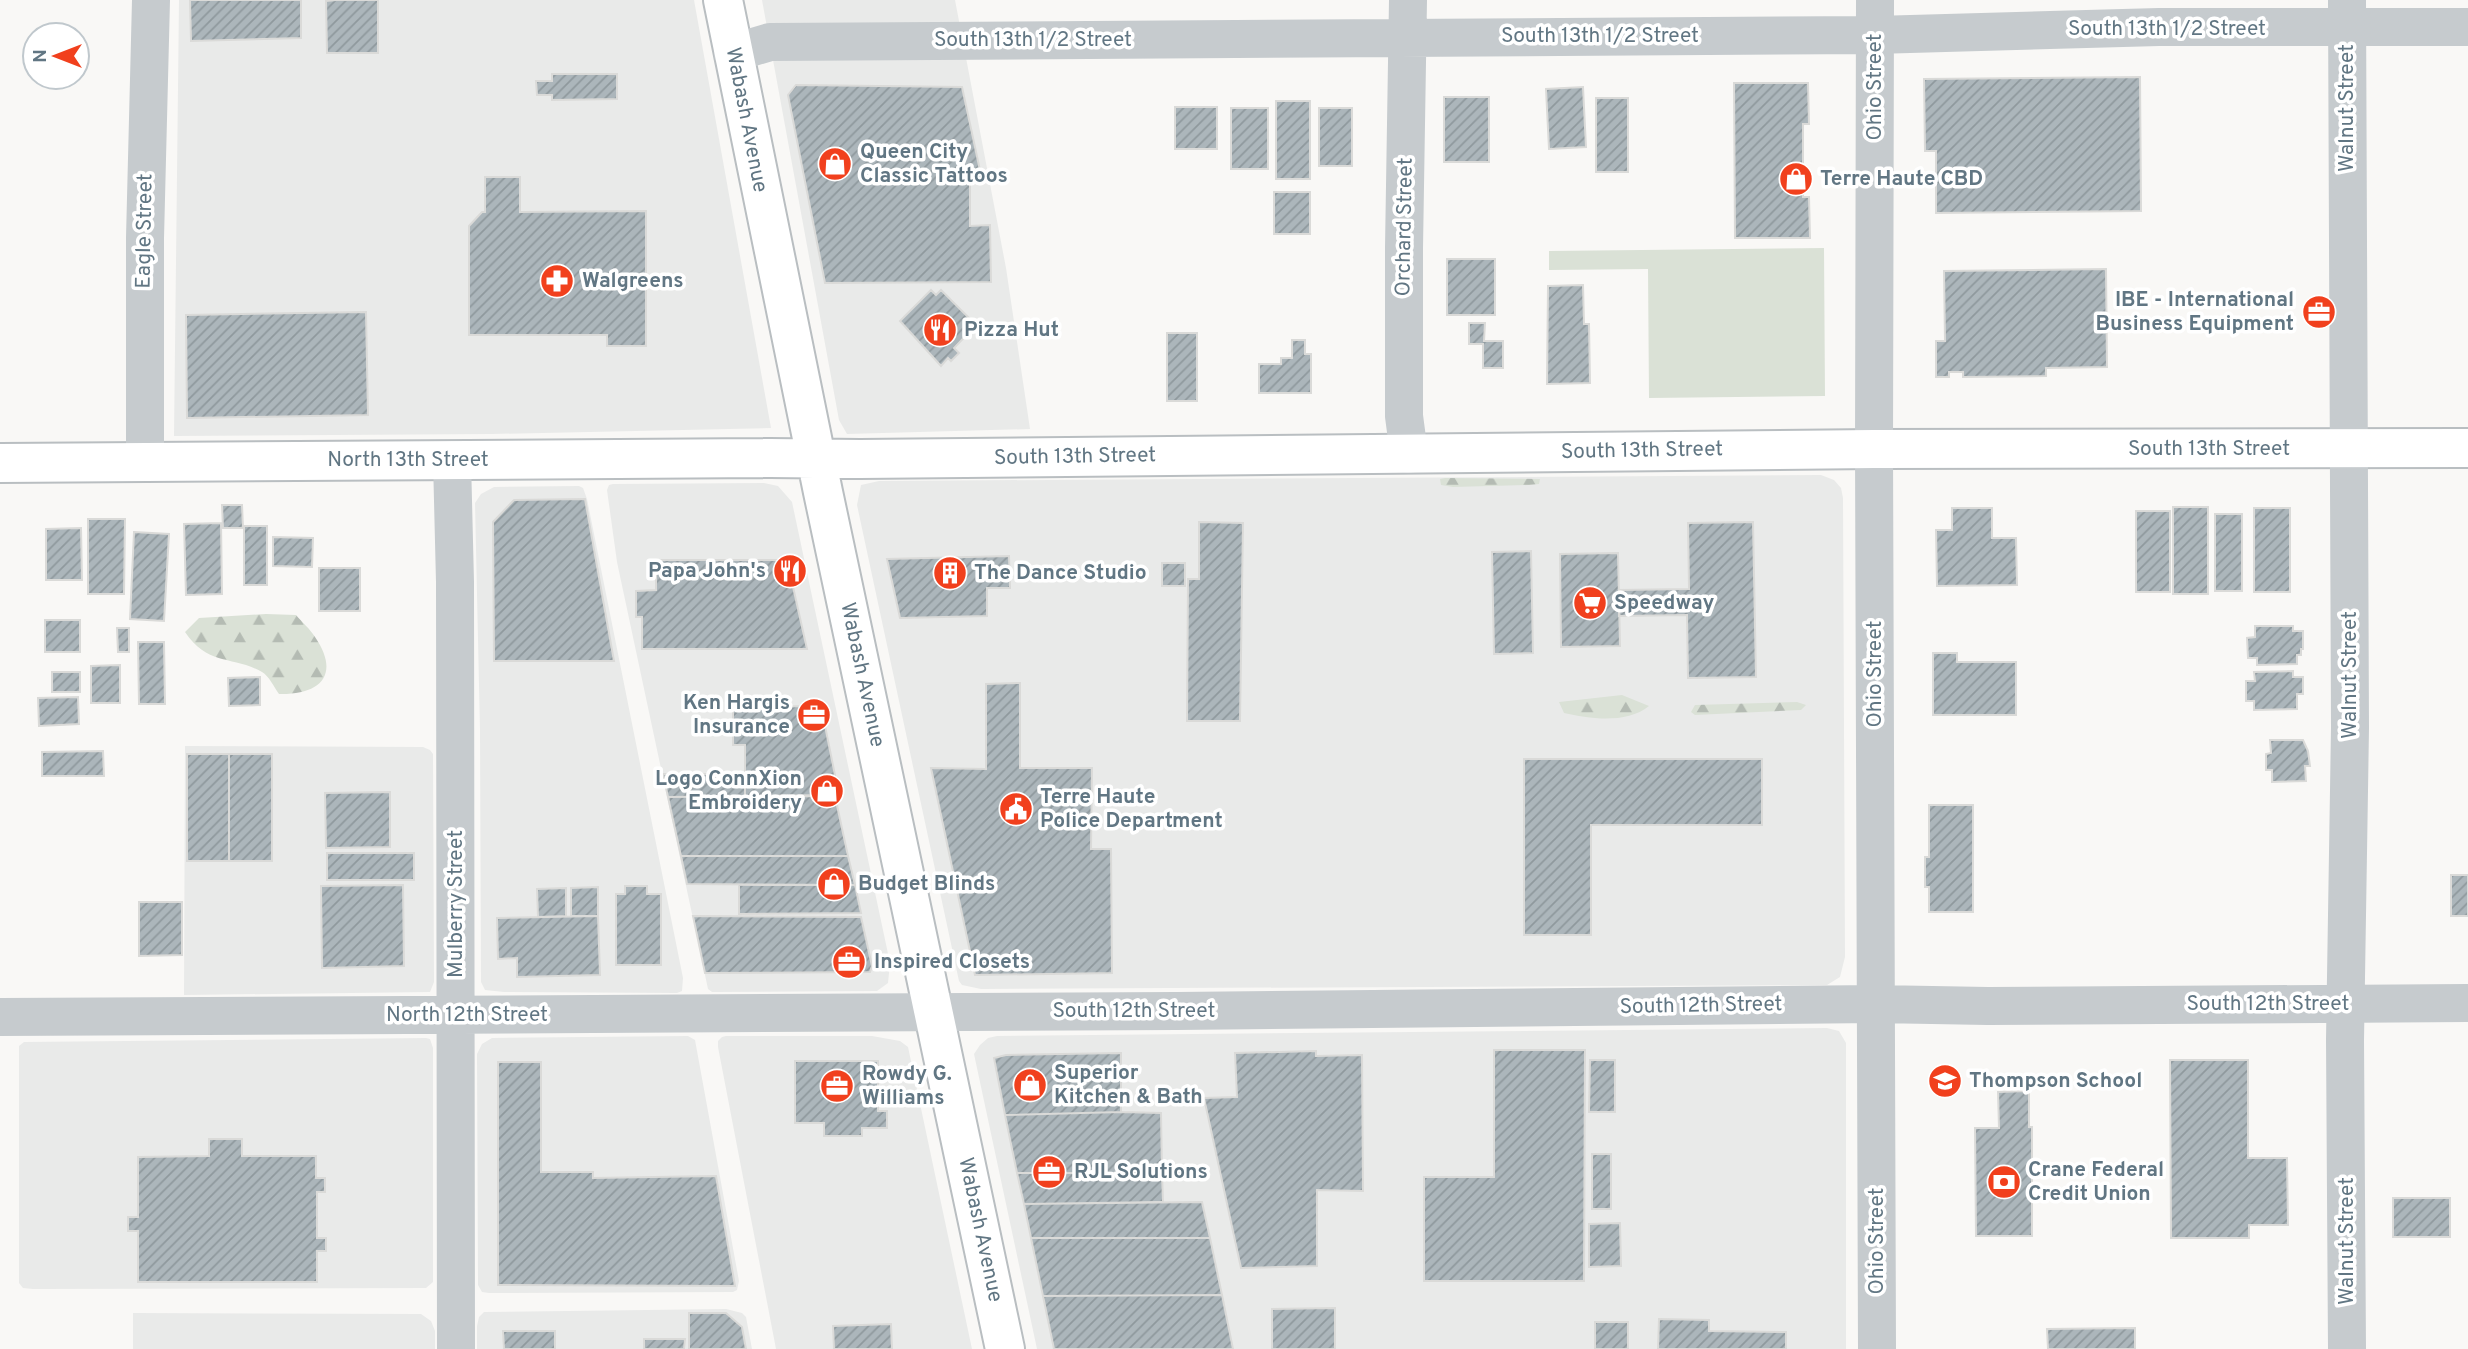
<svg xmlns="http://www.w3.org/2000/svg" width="2468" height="1349" font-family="Overpass,sans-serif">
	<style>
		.built { fill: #e9eae9 }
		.grass { fill: #dae1d6 }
		.forest { fill: url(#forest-firs) }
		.building { fill: url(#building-hatch); stroke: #dadad8; stroke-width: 2 }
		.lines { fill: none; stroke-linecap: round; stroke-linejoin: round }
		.major-casing { stroke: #b9bec1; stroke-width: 42 }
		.minor { stroke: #c6cbce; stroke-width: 38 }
		.major { stroke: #fff; stroke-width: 38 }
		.labels { text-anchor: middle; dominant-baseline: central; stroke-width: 7; stroke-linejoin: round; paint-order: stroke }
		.street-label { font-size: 21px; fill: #617683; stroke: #fff }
		.poi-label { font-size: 21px; font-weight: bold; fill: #617683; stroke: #fff; text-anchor: start }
	</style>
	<defs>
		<pattern id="forest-firs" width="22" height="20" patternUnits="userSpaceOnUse" patternTransform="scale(1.75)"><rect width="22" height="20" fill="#dae1d6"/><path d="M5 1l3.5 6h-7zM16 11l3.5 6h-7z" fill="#b4bbb3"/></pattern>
		<pattern id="building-hatch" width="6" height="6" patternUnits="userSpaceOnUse" patternTransform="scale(1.75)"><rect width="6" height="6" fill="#acb6bb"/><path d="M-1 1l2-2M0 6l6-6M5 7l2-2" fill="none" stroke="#8f999d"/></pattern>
	</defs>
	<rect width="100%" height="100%" fill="#f9f8f6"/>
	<path class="built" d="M179 0H694L771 428 492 434 174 436Z
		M762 0H955L1006 268 1030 429 847 434 839 420Z
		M1821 475 1834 480 1841 488 1843 498 1845 957 1840 977 1827 985 981 989 962 985 959 981 857 505 861 485 879 481Z
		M764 483 778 486 792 502 890 963 888 983 877 991 712 992 708 989 617 562 607 490 609 485 613 484Z
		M579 486 583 488 587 499 683 978 682 991 677 993 504 992 485 990 481 982 480 730 475 503 481 494 494 487Z
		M185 746 423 747 430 750 433 754 434 982 430 992 184 995Z
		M1827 1028 1839 1031 1846 1043V1349H1037L974 1054 980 1045 988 1038 997 1036Z
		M688 1036 695 1040 739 1281 737 1290 733 1292 489 1293 482 1292 478 1285 477 1054 482 1044 492 1038Z
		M726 1036H872L900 1041 908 1047 972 1349H776L718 1047V1041L722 1037Z
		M426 1038 430 1039 433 1048V1282L426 1288 33 1289 23 1288 19 1283V1046L24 1042Z
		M726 1309 742 1313 746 1317 752 1349H477V1326L479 1317 484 1312Z
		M133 1313 421 1314 431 1321 435 1331V1349H133Z"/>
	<path class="grass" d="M1824 248 1825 396 1649 398 1648 269 1549 270V251Z"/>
	<path class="forest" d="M1445 478 1540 479 1539 484 1529 485 1453 487 1441 485 1440 479Z
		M266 614 296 615C302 622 310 629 315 637 341 675 320 695 279 694 274 687 269 676 262 672 232 655 209 667 185 632L199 618Z
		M1622 695 1649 706C1627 724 1590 719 1564 713L1559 702Z
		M1797 702 1806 705 1801 710 1695 715 1691 712 1695 705Z"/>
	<path class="building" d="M190 0H301V38L191 41Z
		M336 0H378V53H327L326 1Z
		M552 74H617V99L552 100V95H537L536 81H552Z
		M2140 77 2141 211 1936 213V151H1925L1924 79Z
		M1734 83H1808L1809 124H1803V197H1809L1810 238H1735Z
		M796 85 962 87 981 175 970 174V226L990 225 991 282 825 283 788 95Z
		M1583 87 1586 147 1549 149 1546 89Z
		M1444 97H1489V162H1444Z
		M1596 98H1628V172H1596Z
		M1276 101H1310V179H1276Z
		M1175 107H1217V149H1175Z
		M1231 108H1268V169H1231Z
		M1319 108H1352V166H1319Z
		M485 177H520V212L646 211V346H607V335H469V226L482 212H485Z
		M1274 192H1310V234H1274Z
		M1447 259H1495V315H1447Z
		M2106 269 2107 367 2046 368V376L1963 377V372H1949V377H1936V341H1945L1944 271Z
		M1583 285 1584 324H1589L1590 383 1547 384 1548 286Z
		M931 290 936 295 941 290 976 325 954 348 959 353 951 361 948 358 941 366 900 321Z
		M366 312 368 415 187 418 186 315Z
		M1469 323H1485L1484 341H1503V368H1483V344H1469Z
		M1167 333H1197V401H1167Z
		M1292 340H1305V354H1311V393H1259V364H1281V358H1292Z
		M585 499 614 661H494L493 522 514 500Z
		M222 505H242L243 528H223Z
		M2173 507H2208V594H2173Z
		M1952 508H1992V538H2016L2017 585 1937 586 1936 530H1952Z
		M2254 508H2290V592H2254Z
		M2136 511H2170V592H2136Z
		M2215 514H2242V591H2215Z
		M88 519H125L124 594H88Z
		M1199 522 1243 523 1240 721H1187L1188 579H1199Z
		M1753 522 1756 677 1688 678 1687 615 1619 616V590L1689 589 1688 523Z
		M221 523 222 594 186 595 184 524Z
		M244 526H267V585H244Z
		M81 528 82 580H46V529Z
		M134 532 169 534 164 621 130 619Z
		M273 537 313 538 312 567 273 566Z
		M1531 551 1533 653 1494 654 1492 552Z
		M1618 553 1620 646 1561 647 1560 554Z
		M1009 556 1010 588H987V616L900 618 887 559Z
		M656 560H787L807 649H642V617H636V591L656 590Z
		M1162 563H1185V586H1162Z
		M319 568H360V611H319Z
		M45 620H80V652H45Z
		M2255 626H2293V631H2303V649H2301V655H2297V664L2257 665V658H2248L2247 638 2255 637Z
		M117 628H129V652H118Z
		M138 642H164L165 704H139Z
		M1933 653H1957V662H2016V715H1933Z
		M120 665V703H91V666Z
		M2293 671V677H2303V694H2297V709L2254 710V701H2246V681H2255L2254 672Z
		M52 672H80V692H52Z
		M260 677V705L229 706 228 678Z
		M1020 683V768H1092L1091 849H1111L1112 973 975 975 931 768 986 769V684Z
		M78 697 79 724 39 726 38 698Z
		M821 706 839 795 745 796V745H733V707Z
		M2270 740H2303L2308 751 2310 766H2305L2306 781 2272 782V770H2266V754L2271 753Z
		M103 751 104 776H42V752Z
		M187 754H229V861H187Z
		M229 754H272V861H229Z
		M1524 759H1762V825H1591V935H1524Z
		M663 774H745V796L668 797Z
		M390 792V847L326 848 325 793Z
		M835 796 848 856H681L668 797Z
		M1929 805H1973V912H1929V887H1925V857H1929Z
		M327 853H414V880H327Z
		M681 856H848L855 885 687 884Z
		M2451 875H2468V916H2451Z
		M403 885 404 966 322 968 321 886Z
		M739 885H855L861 913 739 914Z
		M625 886H647V894H661V965H616V894H625Z
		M598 887V916H571V888Z
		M566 888V916L538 917 537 889Z
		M139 902H182V955L139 956Z
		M598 916 600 975 517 977V958L498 959 497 918Z
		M693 916 861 917 872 966 870 972 705 973Z
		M1494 1050H1585L1584 1281H1424V1177H1494Z
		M1316 1051V1056L1362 1055 1363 1191 1317 1190V1266L1241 1268 1204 1098 1237 1097 1235 1053Z
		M1121 1053V1112L1005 1115 994 1058 1006 1055Z
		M1590 1060H1615V1112H1589Z
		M2170 1060H2248V1158H2287L2288 1225H2249V1238H2171Z
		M795 1061H878V1111H887V1128H862V1136H824V1123H795Z
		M498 1062H541V1172H593V1178L716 1176 735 1286 498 1285Z
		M2029 1091V1127H2032V1236H1976L1975 1128H1999L1998 1092Z
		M1121 1112 1161 1113 1162 1173H1017L1005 1115Z
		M209 1139H242V1156H316V1178H325V1192H317V1238H326V1251H317V1282H138V1231H128V1217H138V1157L209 1156Z
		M1592 1154H1611V1209H1592Z
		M1017 1173H1162L1163 1202 1024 1204Z
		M2393 1198H2450V1237H2393Z
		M1202 1202 1210 1238H1031L1024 1204Z
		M1620 1223 1621 1266 1589 1267V1224Z
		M1031 1238H1210L1222 1295 1043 1296Z
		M1222 1295 1233 1349H1054L1043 1296Z
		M1335 1308V1349H1272V1309Z
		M689 1313H726L742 1327 746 1349H689Z
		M1659 1319 1709 1320V1331L1786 1332V1349H1658Z
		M1595 1322H1628V1349H1595Z
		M891 1324 892 1349H834L833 1326Z
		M2135 1328V1349H2048L2047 1329Z
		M503 1331H555V1349H504Z
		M644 1339H685L684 1349H644Z"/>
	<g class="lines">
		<g class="major-casing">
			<path id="major" d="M723 0 823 492 1005 1349
				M0 463 770 458 860 459 1874 449 2468 448"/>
		</g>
		<path class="minor" d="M1408 0 1404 248V416L1409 454
			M1875 0 1874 449 1877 1349
			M733 53 770 42 1875 35 2159 27H2468
			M452 460 455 582 456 1349
			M145 462V238L151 0
			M0 1017 1177 1011 1876 1004 1988 1006 2468 1003
			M2347 1349 2345 1040 2350 728 2347 0"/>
		<use href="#major" class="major"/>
	</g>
	<defs>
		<g id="shop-disc" transform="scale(1.75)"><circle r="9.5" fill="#f1401d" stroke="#fff"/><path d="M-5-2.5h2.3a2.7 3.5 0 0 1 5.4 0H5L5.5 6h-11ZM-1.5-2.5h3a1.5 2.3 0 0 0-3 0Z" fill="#fff"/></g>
		<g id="pharmacy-disc" transform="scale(1.75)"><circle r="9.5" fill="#f1401d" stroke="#fff"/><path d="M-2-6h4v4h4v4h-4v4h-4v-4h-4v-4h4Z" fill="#fff"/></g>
		<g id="office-disc" transform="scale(1.75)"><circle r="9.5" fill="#f1401d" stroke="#fff"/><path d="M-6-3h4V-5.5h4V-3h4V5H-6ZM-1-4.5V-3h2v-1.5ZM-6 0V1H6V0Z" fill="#fff"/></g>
		<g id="restaurant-disc" transform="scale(1.75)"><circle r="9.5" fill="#f1401d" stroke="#fff"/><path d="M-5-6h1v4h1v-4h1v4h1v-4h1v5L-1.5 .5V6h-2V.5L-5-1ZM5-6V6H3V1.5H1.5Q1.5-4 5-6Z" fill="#fff"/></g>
		<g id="building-disc" transform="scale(1.75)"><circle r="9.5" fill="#f1401d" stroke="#fff"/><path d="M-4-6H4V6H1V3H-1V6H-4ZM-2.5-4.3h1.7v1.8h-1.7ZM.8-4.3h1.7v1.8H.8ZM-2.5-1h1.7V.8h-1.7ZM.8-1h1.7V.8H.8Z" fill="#fff"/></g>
		<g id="supermarket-disc" transform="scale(1.75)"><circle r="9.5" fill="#f1401d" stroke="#fff"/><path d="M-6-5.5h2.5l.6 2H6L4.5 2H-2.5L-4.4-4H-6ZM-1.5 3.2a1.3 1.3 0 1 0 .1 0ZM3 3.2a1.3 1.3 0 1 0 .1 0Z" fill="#fff"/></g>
		<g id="civic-disc" transform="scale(1.75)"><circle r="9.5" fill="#f1401d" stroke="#fff"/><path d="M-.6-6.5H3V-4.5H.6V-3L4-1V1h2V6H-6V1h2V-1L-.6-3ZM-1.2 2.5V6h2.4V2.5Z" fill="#fff"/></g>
		<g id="school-disc" transform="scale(1.75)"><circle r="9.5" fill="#f1401d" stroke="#fff"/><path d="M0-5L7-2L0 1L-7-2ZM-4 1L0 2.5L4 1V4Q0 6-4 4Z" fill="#fff"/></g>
		<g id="bank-disc" transform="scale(1.75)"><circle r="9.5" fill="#f1401d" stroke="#fff"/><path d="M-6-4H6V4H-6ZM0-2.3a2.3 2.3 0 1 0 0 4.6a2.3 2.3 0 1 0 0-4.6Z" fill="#fff"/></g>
	</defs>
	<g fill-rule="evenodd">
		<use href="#shop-disc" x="835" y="164"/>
		<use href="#shop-disc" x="1796" y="179"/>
		<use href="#pharmacy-disc" x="557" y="281"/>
		<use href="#office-disc" x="2319" y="312"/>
		<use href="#restaurant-disc" x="940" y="330"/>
		<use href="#restaurant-disc" x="790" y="571"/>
		<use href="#building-disc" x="950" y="573"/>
		<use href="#supermarket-disc" x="1590" y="603"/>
		<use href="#office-disc" x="814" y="715"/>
		<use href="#shop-disc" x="827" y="791"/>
		<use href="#civic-disc" x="1016" y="809"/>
		<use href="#shop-disc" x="834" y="884"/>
		<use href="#office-disc" x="849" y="962"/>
		<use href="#school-disc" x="1945" y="1081"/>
		<use href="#shop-disc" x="1030" y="1085"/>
		<use href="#office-disc" x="837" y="1086"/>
		<use href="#office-disc" x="1049" y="1172"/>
		<use href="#bank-disc" x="2004" y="1182"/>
	</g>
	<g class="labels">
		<g class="street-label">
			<text x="2167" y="29">South 13th 1/2 Street</text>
			<text x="1600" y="36">South 13th 1/2 Street</text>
			<text x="1033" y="40">South 13th 1/2 Street</text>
			<text transform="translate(1875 87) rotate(-90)">Ohio Street</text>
			<text transform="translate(2347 108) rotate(-90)">Walnut Street</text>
			<text transform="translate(746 120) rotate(79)">Wabash Avenue</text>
			<text transform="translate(1405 227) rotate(-89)">Orchard Street</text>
			<text transform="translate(145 231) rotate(-89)">Eagle Street</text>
			<text x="2209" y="449">South 13th Street</text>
			<text transform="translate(1642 451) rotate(-1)">South 13th Street</text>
			<text transform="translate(1075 457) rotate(-1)">South 13th Street</text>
			<text x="408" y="460">North 13th Street</text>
			<text transform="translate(1875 674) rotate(-90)">Ohio Street</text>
			<text transform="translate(862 675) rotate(78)">Wabash Avenue</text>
			<text transform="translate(2350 675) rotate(-90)">Walnut Street</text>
			<text transform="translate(456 904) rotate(-90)">Mulberry Street</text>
			<text x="2268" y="1004">South 12th Street</text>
			<text transform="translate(1701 1006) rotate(-1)">South 12th Street</text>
			<text x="1134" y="1011">South 12th Street</text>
			<text x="467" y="1015">North 12th Street</text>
			<text transform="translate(980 1230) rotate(78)">Wabash Avenue</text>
			<text transform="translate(1877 1241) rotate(-90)">Ohio Street</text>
			<text transform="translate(2347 1241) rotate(-90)">Walnut Street</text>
		</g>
		<g class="poi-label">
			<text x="860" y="152">Queen City<tspan x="860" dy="24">Classic Tattoos</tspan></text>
			<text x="1820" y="179">Terre Haute CBD</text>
			<text x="582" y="281">Walgreens</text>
			<text x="2294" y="300" text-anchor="end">IBE - International<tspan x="2294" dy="24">Business Equipment</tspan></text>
			<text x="964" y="330">Pizza Hut</text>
			<text x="766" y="571" text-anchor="end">Papa John's</text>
			<text x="974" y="573">The Dance Studio</text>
			<text x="1614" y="603">Speedway</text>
			<text x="790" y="703" text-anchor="end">Ken Hargis<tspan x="790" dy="24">Insurance</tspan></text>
			<text x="802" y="779" text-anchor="end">Logo ConnXion<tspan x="802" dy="24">Embroidery</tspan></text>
			<text x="1040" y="797">Terre Haute<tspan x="1040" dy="24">Police Department</tspan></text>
			<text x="858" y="884">Budget Blinds</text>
			<text x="874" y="962">Inspired Closets</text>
			<text x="1054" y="1073">Superior<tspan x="1054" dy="24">Kitchen &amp; Bath</tspan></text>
			<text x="862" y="1074">Rowdy G.<tspan x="862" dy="24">Williams</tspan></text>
			<text x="1969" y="1081">Thompson School</text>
			<text x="2028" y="1170">Crane Federal<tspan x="2028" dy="24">Credit Union</tspan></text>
			<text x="1074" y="1172">RJL Solutions</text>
		</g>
	</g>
	<g transform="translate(56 56) rotate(270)"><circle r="33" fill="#ffffff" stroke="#c0c8cd" stroke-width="2"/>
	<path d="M0-5L12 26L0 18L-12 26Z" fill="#f1401d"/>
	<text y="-10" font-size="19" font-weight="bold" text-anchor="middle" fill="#617683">N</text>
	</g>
</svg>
